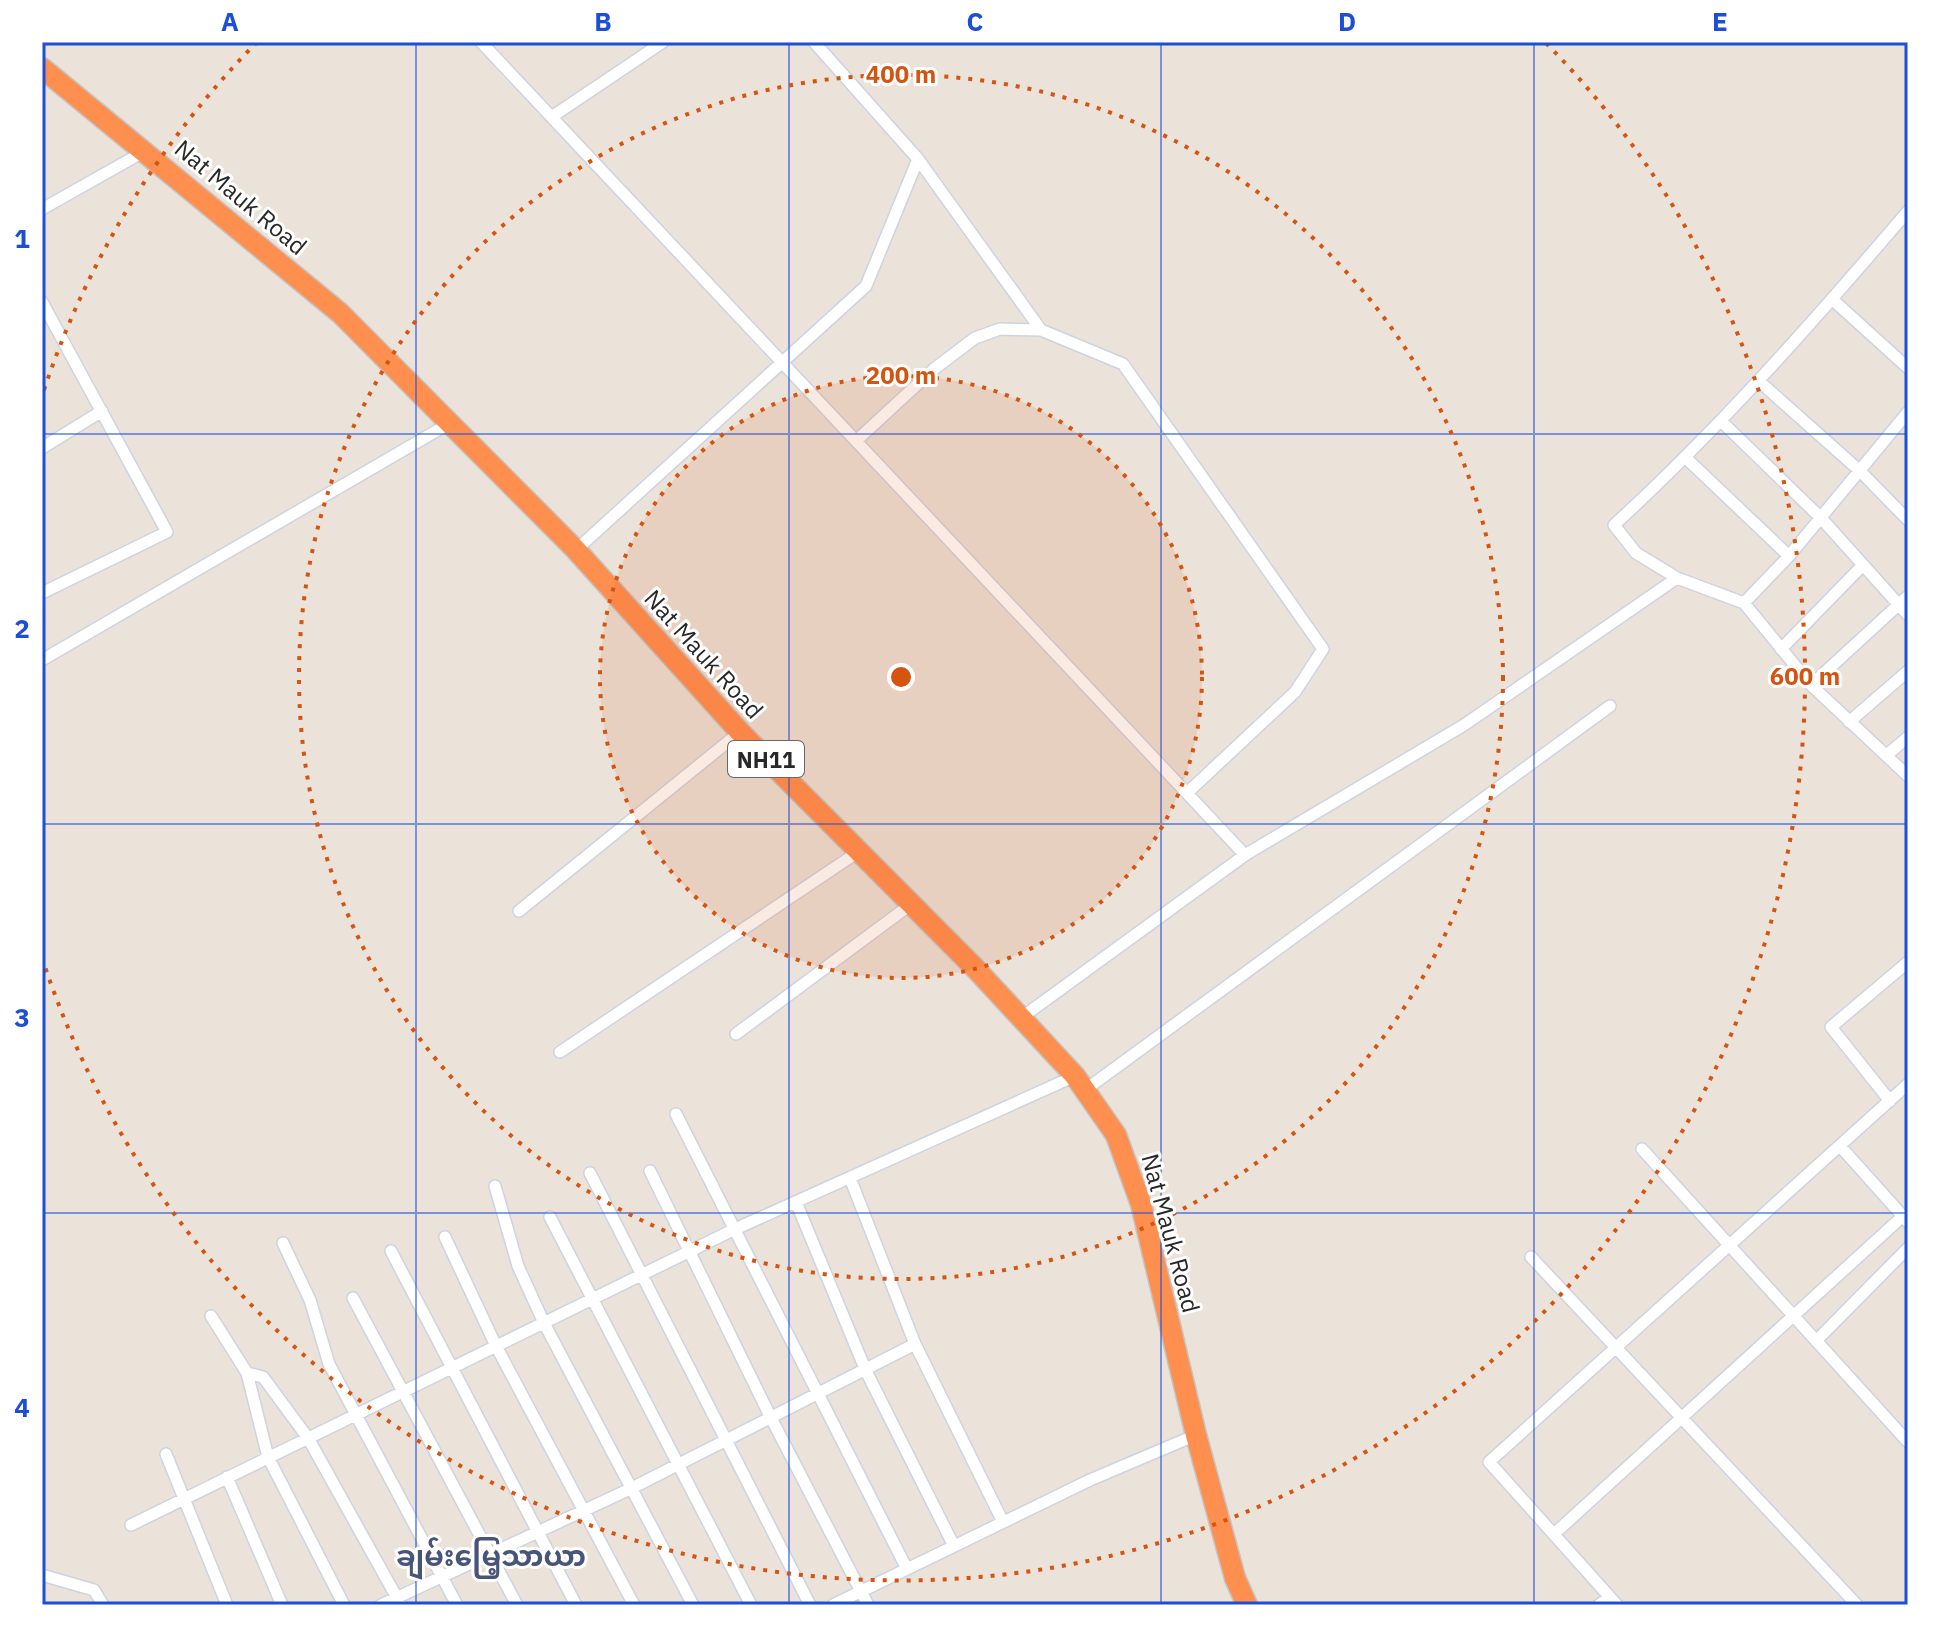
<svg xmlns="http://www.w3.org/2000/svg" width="1950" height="1647" font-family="'IBM Plex Sans','Noto Sans Myanmar',sans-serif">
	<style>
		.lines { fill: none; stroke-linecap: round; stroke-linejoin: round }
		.street-casing { stroke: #ced3e1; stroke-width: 14 }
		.highway-casing { stroke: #c3c3c3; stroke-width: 23 }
		.street { stroke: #fff; stroke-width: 11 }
		.highway { stroke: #ff8f4f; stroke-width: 20 }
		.grid { fill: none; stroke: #1d4ed8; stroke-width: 2; stroke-opacity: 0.55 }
		.ring { fill: none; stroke: #d5540f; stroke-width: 4; stroke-dasharray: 4 8 }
		.labels { text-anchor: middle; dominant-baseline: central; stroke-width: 6; stroke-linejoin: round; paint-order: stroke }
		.shield { fill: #fff; stroke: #686868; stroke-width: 2 }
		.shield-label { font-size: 22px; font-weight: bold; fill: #282828 }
		.street-label { font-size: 24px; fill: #282828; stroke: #fff }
		.quarter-label { font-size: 28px; font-weight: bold; fill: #485478; stroke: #fff }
		.centre { fill: #d5540f; stroke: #fff; stroke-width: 4 }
		.ring-label { font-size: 24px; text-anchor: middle; font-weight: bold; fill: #d5540f; stroke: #fff; stroke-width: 6; stroke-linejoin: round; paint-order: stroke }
		.neatline { fill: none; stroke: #1d4ed8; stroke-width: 3 }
		.grid-label { font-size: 26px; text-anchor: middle; font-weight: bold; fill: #1d4ed8 }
	</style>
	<rect width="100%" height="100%" fill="#ebe2d9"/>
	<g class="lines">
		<g class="street-casing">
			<path id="street" d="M481 42 1245 855
				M553 116 663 42
				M918 159 1041 330
				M42 209 145 151
				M1833 300 1908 368
				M42 302 167 532 42 593
				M1760 382 1860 471 1908 520
				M1721 421 1821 518 1908 615
				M857 440 934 369 975 338 1000 329 1041 330 1123 364 1323 649 1295 692 1187 793
				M42 448 102 411
				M1687 459 1789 556
				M576 550 866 286 918 159 814 42
				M1677 578 1636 553 1614 525C1720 428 1814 321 1908 211
				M1744 603 1789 556 1908 412
				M1781 649 1863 565
				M42 660 450 423
				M1811 685 1908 596
				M1849 722 1908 671
				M1888 754 1908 737
				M519 911 740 732
				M1021 1018 1245 855 1464 725 1677 578 1744 603 1811 685 1908 776
				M736 1034 910 905
				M560 1052 858 852
				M1085 1090 1610 706
				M1890 1101 1831 1027 1908 962
				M676 1114 907 1569
				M1840 1146 1908 1222
				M1642 1149 1908 1442
				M650 1171 771 1418 868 1605
				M590 1173 810 1605
				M850 1178 915 1344 1003 1522
				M495 1186 518 1266 544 1323 693 1605
				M796 1202 866 1371 954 1546
				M550 1217 751 1605
				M445 1237 496 1346 634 1605
				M283 1243 310 1300 329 1364 457 1605
				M391 1251 576 1605
				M1531 1257 1857 1605
				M353 1298 517 1605
				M211 1316 247 1373 268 1457 344 1605
				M1816 1341 1908 1248
				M247 1373 263 1377 308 1438 401 1605
				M166 1454 227 1605
				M227 1477 282 1605
				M131 1525 733 1230 1075 1076
				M1554 1534 1903 1216
				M42 1575 94 1590 103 1605
				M381 1605 630 1489 915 1344
				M833 1605 1090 1480 1196 1435
				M1599 1605 1610 1597
				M1617 1605 1489 1462 1908 1084"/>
		</g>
		<g class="highway-casing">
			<path id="highway" d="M42 68 340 313 576 550 740 732 973 966 1075 1076 1116 1135 1141 1204 1196 1435 1235 1578 1247 1605"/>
		</g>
		<use href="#street" class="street"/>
		<use href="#highway" class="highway"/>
	</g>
	<path class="grid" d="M416 42V1605M789 42V1605M1161 42V1605M1534 42V1605M42 434H1908M42 824H1908M42 1213H1908"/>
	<circle cx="901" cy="677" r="301" fill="#d5540f" fill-opacity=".12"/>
	<g class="ring">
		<circle cx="901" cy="677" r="301"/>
		<circle cx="901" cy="677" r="602"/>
		<path d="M44 390A904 904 0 0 1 256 43M1546 43A904 904 0 1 1 44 964"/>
	</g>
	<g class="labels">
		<rect class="shield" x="728" y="741" width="76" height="36" rx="6"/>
		<g class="shield-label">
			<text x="766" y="759">NH11</text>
		</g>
		<g class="street-label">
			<text transform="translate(241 197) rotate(40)">Nat Mauk Road</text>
			<text transform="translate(704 654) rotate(48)">Nat Mauk Road</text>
			<text transform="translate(1171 1233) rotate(75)">Nat Mauk Road</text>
		</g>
		<g class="quarter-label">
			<text x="491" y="1555">ချမ်းမြေ့သာယာ</text>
		</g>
	</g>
	<circle cx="901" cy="677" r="12" class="centre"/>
	<g class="ring-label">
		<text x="901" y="83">400 m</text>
		<text x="901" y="384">200 m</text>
		<text x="1805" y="685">600 m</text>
	</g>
	<rect width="1950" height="1647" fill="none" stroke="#ffffff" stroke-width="88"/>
	<rect x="44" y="44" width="1862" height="1559" class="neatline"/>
	<g class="grid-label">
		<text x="230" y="31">A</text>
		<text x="603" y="31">B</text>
		<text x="975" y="31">C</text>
		<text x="1347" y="31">D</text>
		<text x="1720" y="31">E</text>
		<text x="22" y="248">1</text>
		<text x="22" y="638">2</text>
		<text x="22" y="1027">3</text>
		<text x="22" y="1417">4</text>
	</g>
</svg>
